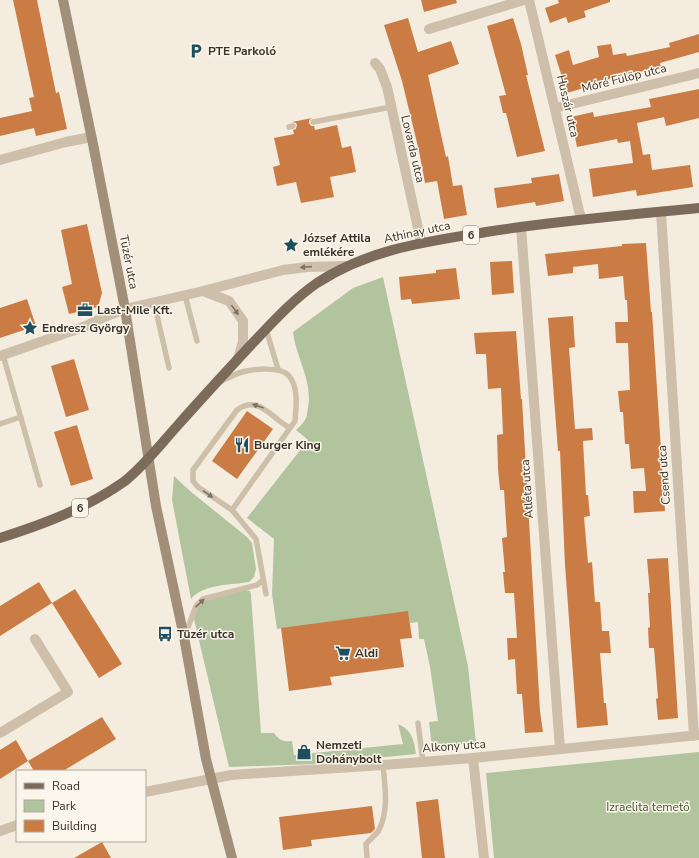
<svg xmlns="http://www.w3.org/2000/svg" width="699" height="858" font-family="'Nunito Sans',sans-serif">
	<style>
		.green { fill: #b1c49d }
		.building { fill: #cb7c45 }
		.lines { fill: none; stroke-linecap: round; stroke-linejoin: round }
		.lane { stroke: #cdbfa9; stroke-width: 5.5 }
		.street { stroke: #cdbfa9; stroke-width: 10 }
		.secondary { stroke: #a18f7a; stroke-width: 10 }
		.primary { stroke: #7c6b5a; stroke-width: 10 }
		.oneway { fill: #7c7163 }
		.labels { text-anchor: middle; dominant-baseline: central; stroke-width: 3; stroke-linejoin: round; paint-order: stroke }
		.shield { fill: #fbf6eb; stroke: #746c63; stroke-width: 1 }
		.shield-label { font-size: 11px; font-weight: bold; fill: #3a3129 }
		.poi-label { font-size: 12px; font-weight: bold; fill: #3a3129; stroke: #fbf6eb; text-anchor: start }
		.street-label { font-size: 12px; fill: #3a3129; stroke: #fbf6eb }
		.park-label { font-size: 12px; fill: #415a2c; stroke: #fbf6eb }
	</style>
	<rect width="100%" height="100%" fill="#f4eddf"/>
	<path class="green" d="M383 277 468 666 476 743 432 747 429 722 438 721 430 667 424 639H419L418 622 410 623 408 612 277 629 272 594 274 539 247 518 308 440 296 430C299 427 303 424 305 420 307 417 307 412 308 408 313 381 296 358 293 332L353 288Z
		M174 476 190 491 247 537 252 543 256 569 254 577 249 582C231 585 203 584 191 599L172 500Z
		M244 590 250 591 251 595 261 733H274C279 740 283 742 292 741L294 755 403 744 398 724C412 730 414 740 416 754L315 764 229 767 193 615 203 599Z
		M699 752V858H494L486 773Z"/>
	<path class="building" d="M13 0H37L56 93 59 92 67 129 36 136 34 128 0 136V118L32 111 29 98 34 97Z
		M421 0H456L457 3 424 12Z
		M558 0H610V2L584 11 586 17 568 23 566 17 550 23 545 8 559 3Z
		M408 18 418 52 451 41 459 64 428 75 446 157 448 156 453 186 462 185 467 215 444 219 437 181 425 183 419 151 402 81 384 25Z
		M513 18 521 44 528 75H526L545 151 517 157 506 113H503L499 96 506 95 487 26Z
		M699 34V52L660 63 661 67 625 75V76L583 84 584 88 567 93 555 55 569 50 573 65 599 57 597 46 611 44 613 55 626 53 627 56 670 47 669 43Z
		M699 89V118L666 126 664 117 637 123 643 155 650 154 652 170 690 165 693 187 637 196 636 190 593 197 589 169 633 163 630 141 618 143 617 139 577 147 571 117 593 112 594 117 651 107 649 99Z
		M312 118 309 120V123L311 126H314L315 130 337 125 342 148 351 146 356 172 330 177 334 197 301 203 296 182 277 186 273 167 280 165 274 138 294 134 293 130 296 129 297 125 296 123 292 122Z
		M559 174 564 201 536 206 535 202 497 208 494 188 532 183 531 178Z
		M87 224 102 293 98 307 69 314 62 287 72 284 61 230Z
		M646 243 651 312H652L665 511 634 513 633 491H646L644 468 631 469 629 444H625L623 412H620L618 391 630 390 628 343H616L615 322H628L627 300H625L623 276 599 279 598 264 573 267V273L548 276 545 254 622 246V244Z
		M512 261 514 293 492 295 490 262Z
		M456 268 460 299 412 304 411 299 401 300 399 277 436 273V270Z
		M27 299 36 326 0 338V308Z
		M573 316 575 347 569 348 575 429 592 428 593 440 583 441 586 495H588L590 516 584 517 588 563 592 562 595 602H600L602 631H609L611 653H600L604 703H606L608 725 577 728 565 565 560 451H558L548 318Z
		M516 331 521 399H522L540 711 543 732 525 733 522 694H517L515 659 508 660 507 638H517L514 593H505L503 572H505L502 538 507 537 504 490H500L498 469 497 435 503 434 501 388 488 389 486 354H476L474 333Z
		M74 359 89 410 66 417 51 366Z
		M247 411 273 429 237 479 212 461Z
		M77 425 93 479 71 486 54 432Z
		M668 558 678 718 658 720 656 699 658 698 654 648H649L648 628 650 627 648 593H650L647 559Z
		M39 582 52 603 75 589 122 664 99 678 52 603 0 636V606Z
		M408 611 412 638 400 639 404 667 330 677 332 685 289 691 281 628Z
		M102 717 116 739 63 771H34L28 761Z
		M16 740 28 761 0 779V750Z
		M438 799 445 858H422L416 802Z
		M372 806 375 829 371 833 311 840 312 846 283 850 279 817Z
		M102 842 111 858H74Z"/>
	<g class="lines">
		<path class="lane" d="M313 122 391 107
			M289 127 293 126
			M185 295 197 341
			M154 302 169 368
			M266 329 278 369
			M3 355 40 485
			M222 381C228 378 235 374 242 372 253 369 281 366 289 376 299 387 296 408 295 421L232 510 256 539 266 594
			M0 424 21 417
			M232 510 198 487 193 481V470L237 410C259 394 272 419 290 428
			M185 635 196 606 203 599 257 585 263 580
			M418 723 423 762
			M367 858 366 844C370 839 376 835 379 830 389 810 385 787 383 765"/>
		<path class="street" d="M529 0 581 219
			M429 29 524 0
			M375 63 380 69 387 87 421 242
			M555 108 699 73
			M0 160 66 142 91 137
			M661 212 694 736
			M521 227 560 749
			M203 291 229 301 243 321V342L238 359
			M0 356 86 326 104 317 125 309 203 291 283 270 307 267 345 266
			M0 733 68 692 35 639
			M473 758 484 858
			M145 792 231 775 383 765 473 758 699 735
			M0 831 17 825"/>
		<path class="secondary" d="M63 0 93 144 125 309 156 506 184 637 206 759 232 858"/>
		<path class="primary" d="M0 538C44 524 87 508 125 481 145 465 161 444 178 425 201 399 225 373 249 347 270 325 291 301 317 283 369 249 425 242 486 232 556 221 628 215 699 208"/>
	</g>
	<defs><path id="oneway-solid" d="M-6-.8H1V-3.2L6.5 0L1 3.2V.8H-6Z"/></defs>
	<g class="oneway">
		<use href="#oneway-solid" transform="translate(306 267) rotate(176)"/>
		<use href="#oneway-solid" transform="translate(235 310) rotate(54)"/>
		<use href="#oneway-solid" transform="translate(258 406) rotate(-161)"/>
		<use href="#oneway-solid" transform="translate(208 494) rotate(34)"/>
		<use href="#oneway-solid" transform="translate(200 603) rotate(-43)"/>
	</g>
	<defs>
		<g id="parking-bare" transform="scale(1.2)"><path d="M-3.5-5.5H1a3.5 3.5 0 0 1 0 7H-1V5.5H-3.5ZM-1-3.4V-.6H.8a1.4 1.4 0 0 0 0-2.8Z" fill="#1d4f5e" stroke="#fbf6eb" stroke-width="2.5" paint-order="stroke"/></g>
		<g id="sight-bare" transform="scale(1.2)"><path d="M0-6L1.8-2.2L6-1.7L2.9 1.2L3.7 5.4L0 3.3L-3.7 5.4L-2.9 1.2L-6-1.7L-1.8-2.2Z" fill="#1d4f5e" stroke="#fbf6eb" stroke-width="2.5" paint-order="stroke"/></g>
		<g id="office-bare" transform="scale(1.2)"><path d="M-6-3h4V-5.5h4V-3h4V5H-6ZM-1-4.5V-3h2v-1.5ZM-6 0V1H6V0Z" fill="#1d4f5e" stroke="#fbf6eb" stroke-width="2.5" paint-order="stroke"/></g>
		<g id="restaurant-bare" transform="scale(1.2)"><path d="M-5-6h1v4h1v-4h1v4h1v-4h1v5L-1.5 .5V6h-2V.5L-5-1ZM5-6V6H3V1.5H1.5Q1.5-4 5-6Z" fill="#1d4f5e" stroke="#fbf6eb" stroke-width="2.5" paint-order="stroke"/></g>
		<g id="bus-bare" transform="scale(1.2)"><path d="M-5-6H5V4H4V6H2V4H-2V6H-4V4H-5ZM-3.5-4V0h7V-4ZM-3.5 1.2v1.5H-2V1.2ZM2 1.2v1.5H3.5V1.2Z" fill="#1d4f5e" stroke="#fbf6eb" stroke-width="2.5" paint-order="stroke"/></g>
		<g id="supermarket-bare" transform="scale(1.2)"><path d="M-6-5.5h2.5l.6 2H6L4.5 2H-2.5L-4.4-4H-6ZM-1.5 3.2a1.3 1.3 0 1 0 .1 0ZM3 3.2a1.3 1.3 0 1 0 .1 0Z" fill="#1d4f5e" stroke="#fbf6eb" stroke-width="2.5" paint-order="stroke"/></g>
		<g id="shop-bare" transform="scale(1.2)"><path d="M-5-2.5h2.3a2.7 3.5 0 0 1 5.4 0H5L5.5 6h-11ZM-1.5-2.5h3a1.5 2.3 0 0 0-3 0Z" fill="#1d4f5e" stroke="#fbf6eb" stroke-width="2.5" paint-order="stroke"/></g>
	</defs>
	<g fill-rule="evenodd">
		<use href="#parking-bare" x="196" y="51"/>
		<use href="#sight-bare" x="291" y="245"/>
		<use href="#office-bare" x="85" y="310"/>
		<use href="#sight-bare" x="30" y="328"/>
		<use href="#restaurant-bare" x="242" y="445"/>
		<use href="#bus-bare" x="165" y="634"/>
		<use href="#supermarket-bare" x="343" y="653"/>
		<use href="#shop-bare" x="304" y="752"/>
	</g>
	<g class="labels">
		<g class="shield">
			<rect x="463" y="226" width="16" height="18" rx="3"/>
			<rect x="72" y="499" width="16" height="18" rx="3"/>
		</g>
		<g class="shield-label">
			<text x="471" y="235">6</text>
			<text x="80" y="508">6</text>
		</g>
		<g class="poi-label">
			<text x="208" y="51">PTE Parkoló</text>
			<text x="303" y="238">József Attila<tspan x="303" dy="14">emlékére</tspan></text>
			<text x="97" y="310">Last-Mile Kft.</text>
			<text x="42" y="328">Endresz György</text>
			<text x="254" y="445">Burger King</text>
			<text x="177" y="634">Tüzér utca</text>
			<text x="355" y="653">Aldi</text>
			<text x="316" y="745">Nemzeti<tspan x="316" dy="14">Dohánybolt</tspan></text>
		</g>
		<g class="street-label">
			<text transform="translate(624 78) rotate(-14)">Móré Fülöp utca</text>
			<text transform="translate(568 106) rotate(77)">Huszár utca</text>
			<text transform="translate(413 149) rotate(77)">Lovarda utca</text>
			<text transform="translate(417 232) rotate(-12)">Athinay utca</text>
			<text transform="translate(129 262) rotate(79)">Tüzér utca</text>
			<text transform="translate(664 475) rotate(-94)">Csend utca</text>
			<text transform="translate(527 489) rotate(-94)">Atléta utca</text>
			<text transform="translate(454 746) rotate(-4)">Alkony utca</text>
		</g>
		<g class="park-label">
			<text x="648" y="807">Izraelita temető</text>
		</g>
	</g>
	<rect x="16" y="770" width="130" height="72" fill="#fbf6eb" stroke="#aea79d"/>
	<rect x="24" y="783" width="20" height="6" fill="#7c6b5a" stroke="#aea79d"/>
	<text x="52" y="790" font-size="12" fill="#3a3129">Road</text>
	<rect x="24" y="800" width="20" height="12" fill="#b1c49d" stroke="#aea79d"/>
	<text x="52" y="810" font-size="12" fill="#3a3129">Park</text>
	<rect x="24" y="820" width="20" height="12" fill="#cb7c45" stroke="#aea79d"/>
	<text x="52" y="830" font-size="12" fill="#3a3129">Building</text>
</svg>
